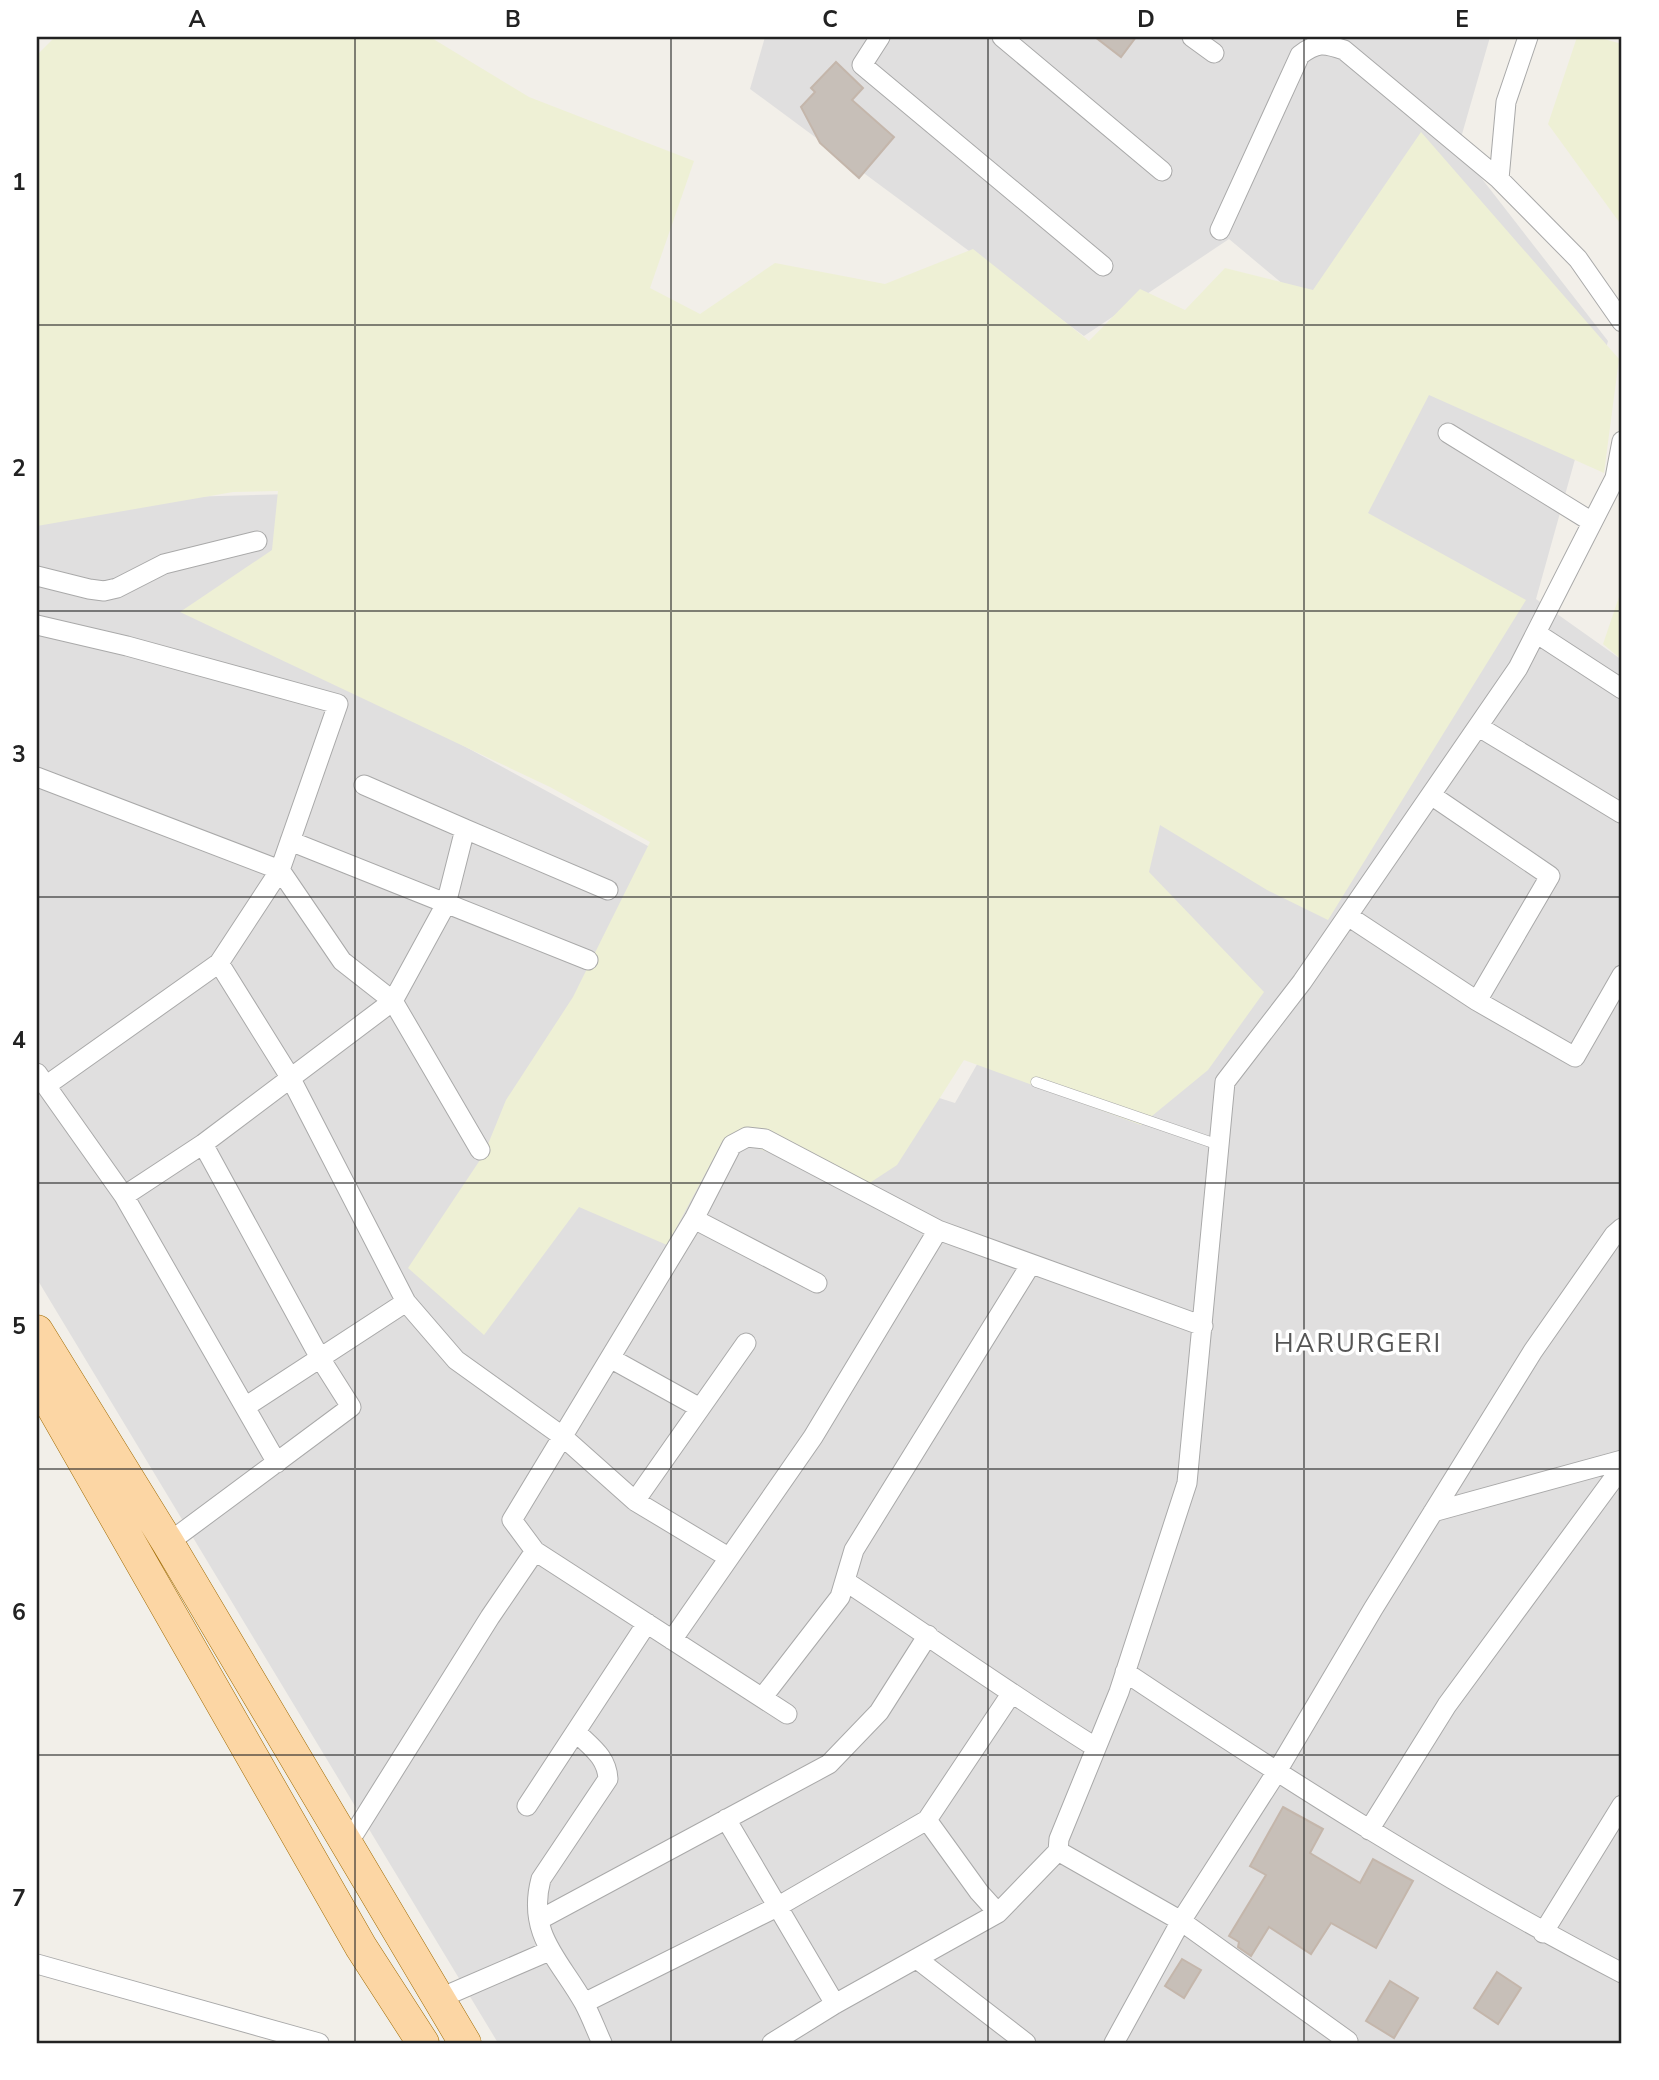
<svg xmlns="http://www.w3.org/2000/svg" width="1659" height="2080" font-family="'Nunito Sans',sans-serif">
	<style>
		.residential { fill: #e0dfdf }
		.farmland { fill: #eef0d5 }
		.building { fill: #c7bfb8; stroke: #c4b6ab; stroke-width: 2 }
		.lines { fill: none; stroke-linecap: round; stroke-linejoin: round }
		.service-casing { stroke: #a9a9a9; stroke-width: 11 }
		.minor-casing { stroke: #a9a9a9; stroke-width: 21 }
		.primary-casing { stroke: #a06b00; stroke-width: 33 }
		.service { stroke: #fff; stroke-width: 10 }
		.minor { stroke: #fff; stroke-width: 19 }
		.primary { stroke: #fcd6a4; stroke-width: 32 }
		.grid { fill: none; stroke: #222; stroke-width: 2; stroke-opacity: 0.55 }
		.labels { text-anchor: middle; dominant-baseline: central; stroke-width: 7; stroke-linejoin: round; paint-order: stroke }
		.neighbourhood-label { font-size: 26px; letter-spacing: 2px; fill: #555; stroke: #fff }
		.neatline { fill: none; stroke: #222; stroke-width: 2.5 }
		.grid-label { font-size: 23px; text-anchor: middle; font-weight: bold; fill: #222 }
	</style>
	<rect width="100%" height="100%" fill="#f2efe9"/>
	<path class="residential" d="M765 37H1490L1458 148 1608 341 1536 599 1622 660V2043H498L37 1279V501L332 493 383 702 681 864 810 1057 955 1103 1377 363 1229 239 1084 336 750 89Z"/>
	<path class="farmland" d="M55 37H430L529 97 694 161 650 288 700 314 775 263 885 284 973 249 1089 341 1140 289 1185 310 1225 268 1313 290 1421 132 1619 359 1604 473 1429 395 1368 513 1526 600 1328 920 1267 890 1160 825 1149 872 1264 992 1208 1070 1141 1125 964 1060 897 1165 865 1186 725 1137 667 1245 579 1207 484 1335 408 1268 484 1154 506 1100 573 997 650 842 550 787 180 612 272 550 278 491 233 492 37 526V55Z
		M1577 37H1597L1622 44V226L1548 124Z
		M1622 588V660L1603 644Z"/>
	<path class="building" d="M1095 37H1136L1121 57Z
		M836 62 863 88 852 100 894 137 859 178 820 143 801 107 815 92 811 88Z
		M1283 1807 1323 1829 1310 1853 1360 1883 1373 1859 1413 1881 1376 1948 1331 1923 1311 1954 1269 1927 1251 1956 1238 1947 1239 1942 1229 1936 1266 1875 1250 1866Z
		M1182 1959 1201 1970 1184 1998 1165 1986Z
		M1497 1972 1521 1988 1498 2024 1474 2008Z
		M1390 1981 1418 1998 1394 2038 1366 2021Z"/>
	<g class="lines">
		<g class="service-casing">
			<path id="service" d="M1036 1082 1219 1145"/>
		</g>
		<g class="minor-casing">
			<path id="minor" d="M880 37 862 65 1103 266
				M1002 37 1162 171
				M1192 37 1214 53
				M1528 37 1506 102 1499 179 1578 259 1622 322
				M1220 230 1300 55C1317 42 1324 43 1344 50L1499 179
				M1448 433 1592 522
				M37 576 89 589 104 591 117 588 164 564 257 541
				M37 625 127 646 338 704 280 870 219 963 47 1085
				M1536 633 1622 689
				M1479 727 1621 813
				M37 777 280 870 342 961 393 1001 480 1150
				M364 785 465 829
				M1431 795 1550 876 1477 1001 1575 1057 1622 975
				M290 841 588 960
				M1348 916 1477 1001
				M219 963 290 1077 406 1302
				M37 1073 124 1196 277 1463
				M124 1196 203 1144 393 1001 446 904 465 829 608 890
				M694 1219 817 1283
				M610 1358 700 1408
				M245 1407 406 1302 456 1360 562 1436 635 1501
				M1433 1512 1622 1460
				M168 1543 351 1407 320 1358 203 1144
				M535 1551 512 1520 694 1219 732 1145 747 1137 765 1139 938 1230 1203 1326
				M728 1557 635 1501 746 1343
				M845 1581C929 1636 1010 1694 1095 1747
				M672 1640 813 1437 938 1230
				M1125 1672C1287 1780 1450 1884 1622 1973
				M762 1698 840 1597 854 1550 1031 1264
				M576 1732C591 1747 607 1757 608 1779L541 1879C526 1935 561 1961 584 2003 591 2016 596 2030 602 2043
				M527 1806 647 1623
				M726 1819 835 2004
				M927 1820 979 1892 998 1913
				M1369 1830 1447 1705 1622 1467
				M347 1845 490 1617 535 1551 787 1714
				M1058 1851 1181 1921 1348 2041
				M539 1920 829 1764 879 1712 928 1635
				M1543 1933 1622 1805
				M917 1959 1026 2043
				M37 1964 319 2043
				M438 1999 549 1951
				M584 2003 777 1907 927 1820 1011 1694
				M772 2043 835 2004 998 1913 1058 1851 1059 1839 1119 1692 1187 1483 1225 1082 1302 982 1518 668 1615 478 1622 441
				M1114 2043 1181 1921 1276 1773 1373 1609 1533 1351 1614 1235 1622 1228"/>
		</g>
		<g class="primary-casing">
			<path id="primary" d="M37 1331 168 1543 465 2043
				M37 1380 361 1947 423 2043"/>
		</g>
		<use href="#service" class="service"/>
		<use href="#minor" class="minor"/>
		<use href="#primary" class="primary"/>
	</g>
	<path class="grid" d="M355 37V2043M671 37V2043M988 37V2043M1304 37V2043M37 325H1622M37 611H1622M37 897H1622M37 1183H1622M37 1469H1622M37 1755H1622"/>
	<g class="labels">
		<g class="neighbourhood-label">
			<text x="1358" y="1343">HARURGERI</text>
		</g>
	</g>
	<rect width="1659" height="2080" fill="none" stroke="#ffffff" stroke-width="77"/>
	<rect x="38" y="38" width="1582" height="2004" class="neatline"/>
	<g class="grid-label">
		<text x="197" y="27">A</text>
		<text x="513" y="27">B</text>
		<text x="830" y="27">C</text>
		<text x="1146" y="27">D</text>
		<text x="1462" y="27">E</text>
		<text x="19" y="190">1</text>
		<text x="19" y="476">2</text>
		<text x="19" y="762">3</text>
		<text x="19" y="1048">4</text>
		<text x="19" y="1334">5</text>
		<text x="19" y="1620">6</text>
		<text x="19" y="1906">7</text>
	</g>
</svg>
